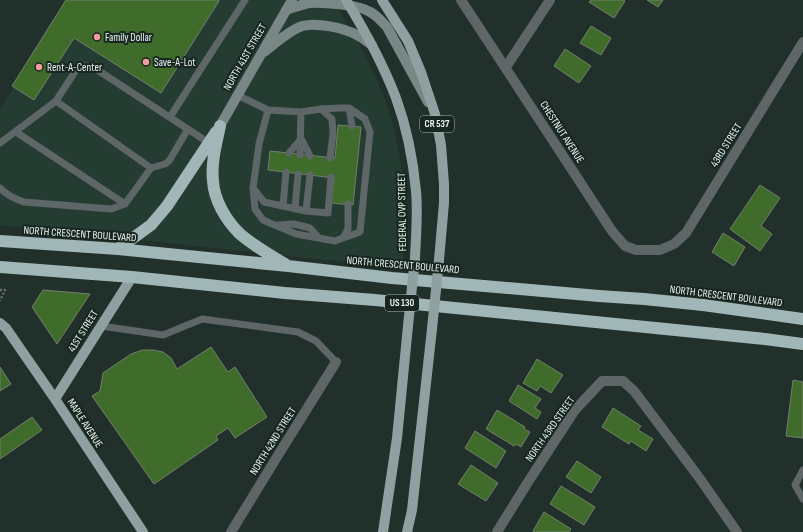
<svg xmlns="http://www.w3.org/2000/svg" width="803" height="532" font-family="'Sofia Sans Condensed',sans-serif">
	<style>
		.built { fill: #253c33 }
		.building { fill: #3f6c2a; stroke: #747e70 }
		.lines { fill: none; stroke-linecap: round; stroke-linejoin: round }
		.path { stroke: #616e69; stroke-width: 2.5; stroke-dasharray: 2 2; stroke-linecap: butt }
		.lane { stroke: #5e6667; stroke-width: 7 }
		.street { stroke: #5e6667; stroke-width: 10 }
		.secondary { stroke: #798787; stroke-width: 10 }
		.primary { stroke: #8ea0a0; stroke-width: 10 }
		.highway { stroke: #a1b6b7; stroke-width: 12 }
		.primary-bridge { stroke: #8ea0a0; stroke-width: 10 }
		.poi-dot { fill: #f49aa1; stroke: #172620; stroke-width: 1.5 }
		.labels { text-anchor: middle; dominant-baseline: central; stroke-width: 4; stroke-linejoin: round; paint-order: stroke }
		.shield { fill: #172620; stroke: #abb7b2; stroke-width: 1 }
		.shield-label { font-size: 10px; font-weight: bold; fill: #ebf5f1 }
		.poi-label { font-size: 11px; fill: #ebf5f1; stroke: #172620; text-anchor: start }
		.street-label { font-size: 11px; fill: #ebf5f1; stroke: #172620 }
	</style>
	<rect width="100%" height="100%" fill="#21302a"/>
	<path class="built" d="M67 0H333L362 50 374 74 386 102 395 132 401 165 405 193V236L402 268 0 225V110Z"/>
	<path class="building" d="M66 0H218L219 1 161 93 74 38 34 100 12 86Z
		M591 0H623L625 1 614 18 589 2Z
		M647 0H663L658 7Z
		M591 26 611 38 601 55 580 43Z
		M565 49 591 66 579 83 554 66Z
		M338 125 361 127 353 205 331 203 334 178 268 170 270 151 335 158Z
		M760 185 780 198 761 226 772 234 760 251 730 229Z
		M723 233 745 247 734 266 712 252Z
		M43 290 90 294 57 344 32 307Z
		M211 347 228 372 235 367 267 417 235 438 228 428 216 436 218 440 154 484 92 396 100 391 103 373 131 354 143 350H153L163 352 171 358 177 369Z
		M537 359 563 375 551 393 540 386 537 391 523 383Z
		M0 367 11 384 0 391Z
		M793 380 803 382V438L786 436Z
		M518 385 541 399 535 408 541 412 537 419 509 401Z
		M613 408 641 426 638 430 653 439 646 451 631 441 629 444 602 427Z
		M497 410 525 427 524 429 530 432 521 447 516 444 514 446 486 429Z
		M32 417 42 430 0 459V439Z
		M475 431 506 451 496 468 465 448Z
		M577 461 601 477 591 493 566 477Z
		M471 465 498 483 486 501 458 484Z
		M561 486 595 507 584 525 550 504Z
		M544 512 571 529 569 532H535L533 531Z"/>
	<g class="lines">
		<path class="path" d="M0 290H5L0 301"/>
		<path class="lane" d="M237 95 268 110 301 112 321 109 340 108H349L365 119 370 132 360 232 343 238
			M56 101 151 168
			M349 108 352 126
			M321 109 332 119 333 134 330 158
			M268 110 259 144 253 188 255 209 263 220 296 234 335 241 343 238 348 229V204
			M170 117 245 0
			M16 132 125 204
			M302 140 310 156
			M0 143 56 101 76 70 81 67 87 66 94 68 99 71 209 143
			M289 153 301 139
			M300 155 301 112
			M0 188C7 195 14 199 24 202L111 209 125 204 151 168 165 164 169 161 188 129
			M253 188 264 202 306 211 328 213 331 177
			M283 206 286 172
			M295 209 298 174
			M306 211 310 175
			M278 225 294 224 310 228 319 238
			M101 326 163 335 202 319 298 332 316 341 336 362
			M803 470 795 485 803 499"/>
		<path class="street" d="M461 0 612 231 625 246 636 250H660L674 244 686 233 803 42
			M506 67 550 0
			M231 532 277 457 336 362
			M497 532 528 482 575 410 602 381H623L634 391 698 476 737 532"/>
		<path class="secondary" d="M286 10C293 8 302 4 310 3 322 2 358 5 368 11 376 14 381 21 387 27L428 102
			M264 52C276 43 288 31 302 26 317 22 344 28 357 35 362 37 367 42 372 45
			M220 126 292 0"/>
		<path class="primary" d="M346 0C365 31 383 64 396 98 407 128 413 159 416 191 418 213 416 236 415 258
			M382 0 408 41 421 72 435 114 441 145 444 184V203L439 260
			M0 323 6 328 55 399 143 532
			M55 399 132 277
			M383 532 397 438 408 326
			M407 532 412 510 432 329"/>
		<path class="highway" d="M220 126C216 144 211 163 213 181 214 200 226 220 239 233 242 236 245 238 249 241 260 249 273 257 285 264
			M0 241 118 249 288 266 392 278 599 296 644 299 703 305 803 319
			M118 249 151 225 167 206 216 132
			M0 267 132 277 285 293 375 300 765 339 803 344"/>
		<path class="primary-bridge" d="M408 326 415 258
			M432 329 439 260"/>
	</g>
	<g class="poi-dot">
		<circle cx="97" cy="37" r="4"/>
		<circle cx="146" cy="62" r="4"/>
		<circle cx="39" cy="67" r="4"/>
	</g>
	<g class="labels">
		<g class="shield">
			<rect x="420" y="116" width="34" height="16" rx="3"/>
			<rect x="385" y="295" width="34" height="16" rx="3"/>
		</g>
		<g class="shield-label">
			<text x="437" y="124">CR 537</text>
			<text x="402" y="303">US 130</text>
		</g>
		<g class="poi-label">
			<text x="105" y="37">Family Dollar</text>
			<text x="154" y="62">Save-A-Lot</text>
			<text x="47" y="67">Rent-A-Center</text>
		</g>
		<g class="street-label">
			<text transform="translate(245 57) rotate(-60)">NORTH 41ST STREET</text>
			<text transform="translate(562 132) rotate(57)">CHESTNUT AVENUE</text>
			<text transform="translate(726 145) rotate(-58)">43RD STREET</text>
			<text transform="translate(402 212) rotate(-91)">FEDERAL OVP STREET</text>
			<text transform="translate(80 234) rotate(4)">NORTH CRESCENT BOULEVARD</text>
			<text transform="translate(403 265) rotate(5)">NORTH CRESCENT BOULEVARD</text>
			<text transform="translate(726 296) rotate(7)">NORTH CRESCENT BOULEVARD</text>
			<text transform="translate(83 331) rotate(-58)">41ST STREET</text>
			<text transform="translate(85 423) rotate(57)">MAPLE AVENUE</text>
			<text transform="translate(550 429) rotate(-55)">NORTH 43RD STREET</text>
			<text transform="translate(273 441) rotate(-58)">NORTH 42ND STREET</text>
		</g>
	</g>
</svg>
